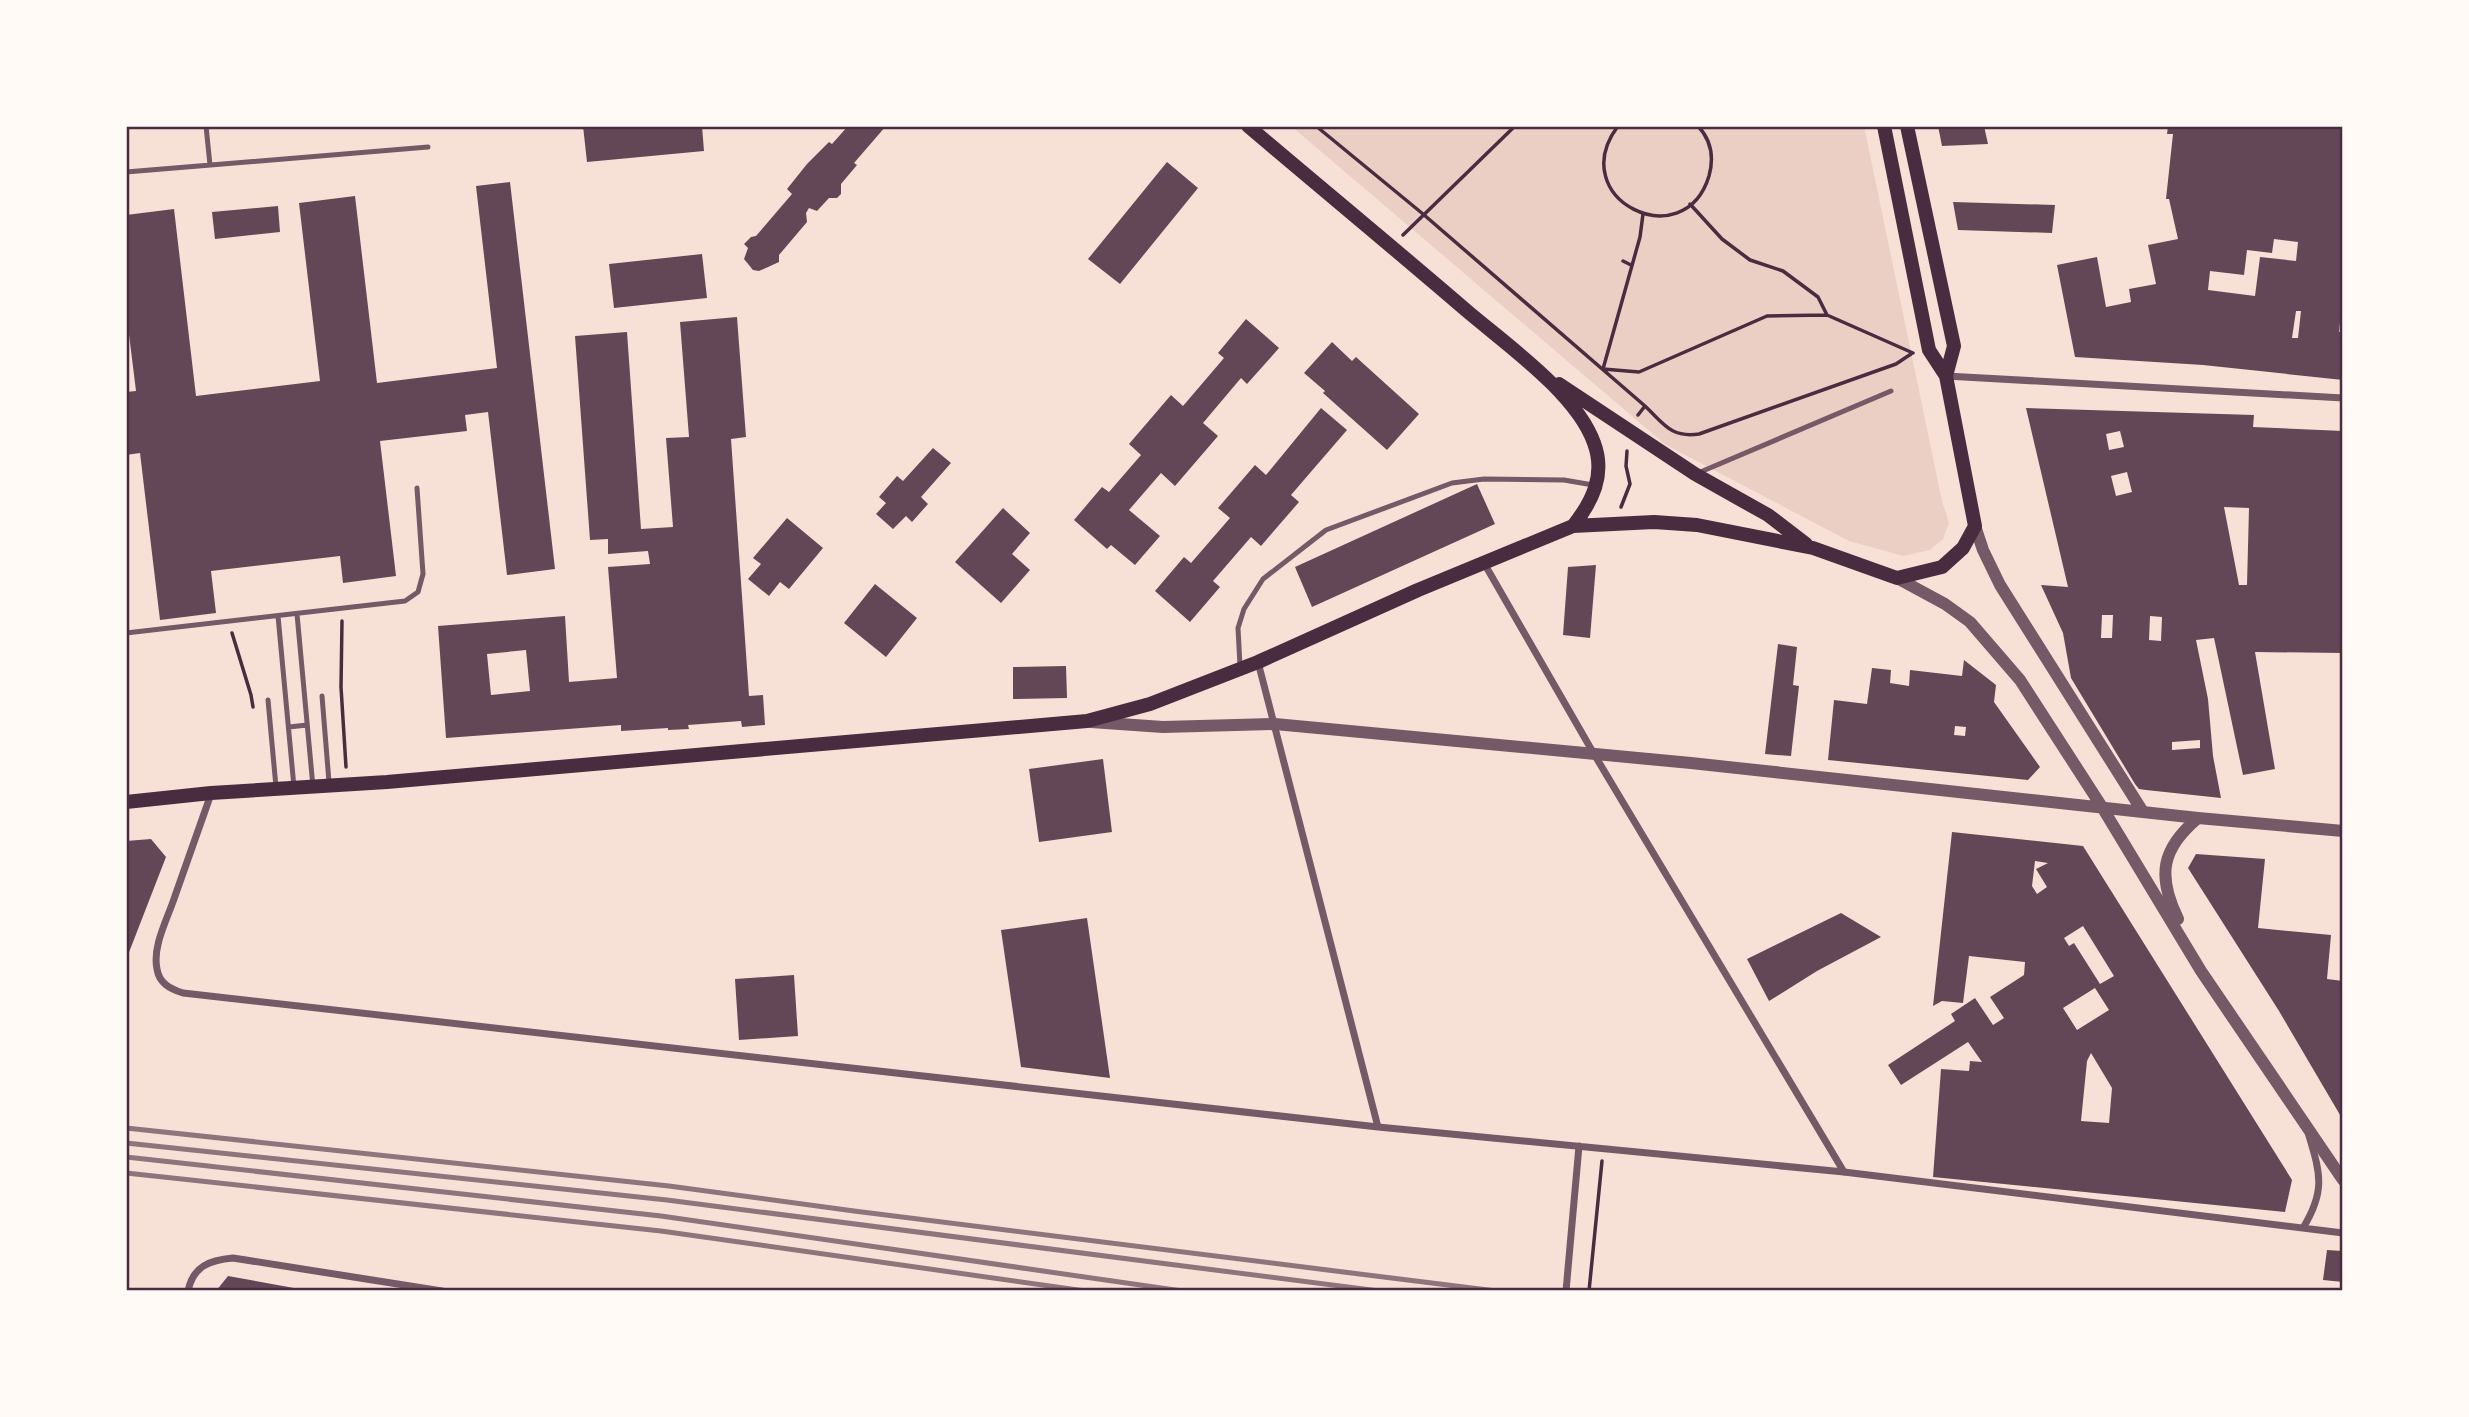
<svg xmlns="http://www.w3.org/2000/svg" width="2469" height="1417" font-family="Ubuntu,sans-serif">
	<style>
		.green { fill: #ebcfc5 }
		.building { fill: #644757; fill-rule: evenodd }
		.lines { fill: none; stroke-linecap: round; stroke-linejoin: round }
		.path { stroke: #4a2c40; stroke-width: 3.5 }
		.service { stroke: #755966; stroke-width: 5 }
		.minor { stroke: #755966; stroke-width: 7 }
		.tertiary { stroke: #755966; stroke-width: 12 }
		.secondary { stroke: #4a2c40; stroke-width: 14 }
		.rail { stroke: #8f747c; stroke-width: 5 }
		.neatline { fill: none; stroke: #4a2c40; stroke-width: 2.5 }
	</style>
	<rect width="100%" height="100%" fill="#f7e1d7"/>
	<path class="green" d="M1291 126H1864L1942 501 1949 523 1943 539 1930 550 1903 556 1849 541 1666 445Z"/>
	<path class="building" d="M583 126H702L704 151 587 162Z
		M848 126H886L854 163 857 165 841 184V194L837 198H829L817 211 809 208 806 213 807 222 779 255V262L759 271 753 270 744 259 748 248 744 244 751 237 756 236 792 194 787 189 807 164 829 142 832 144Z
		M1938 126H1984L1988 144 1942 146Z
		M2168 126H2343V312H2341L2339 332H2343V380L2203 365 2075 357 2057 265 2097 257 2106 307 2131 302 2129 289 2156 284 2148 245 2178 239 2169 199H2166L2173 134H2167ZM2274 239 2298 242 2296 261 2260 257 2255 296 2208 290 2210 271 2244 275 2247 250 2272 253ZM2296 311H2301L2298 338H2292Z
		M1167 162 1198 188 1120 284 1088 259Z
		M510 182 555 569 507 575 488 412 465 415 467 431 380 441 396 576 343 583 340 556 211 571 216 613 160 620 140 453 126 455V392L136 391 126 310V215L174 209 196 396 320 381 299 203 355 196 377 383 497 368 476 186Z
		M1953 202 2055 205 2052 233 1958 230Z
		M278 206 280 232 215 239 212 212Z
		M702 254 707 298 614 308 609 264Z
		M737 317 746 437 731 439 749 696 763 695 765 725 742 727 741 721 688 725 689 729 668 730V728L621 731V725L446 738 438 626 565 616 569 682 617 678 608 567 650 564 648 551 608 554V539L590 540 575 336 627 332 641 529 673 527 666 438 689 437 680 322ZM526 650 530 691 491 695 487 654Z
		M1246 319 1279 348 1247 384 1241 378 1203 423 1218 436 1175 486 1161 473 1129 510 1160 536 1135 565 1111 545 1107 549 1074 520 1102 487 1109 492 1141 455 1129 444 1171 395 1183 406 1224 358 1218 353Z
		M1332 342 1352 361 1356 357 1419 414 1387 450 1323 393 1325 391 1304 373Z
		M1321 408 1347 430 1291 495 1299 502 1261 546 1251 537 1213 581 1220 587 1190 622 1155 591 1184 557 1191 563 1230 518 1218 508 1255 465 1266 475Z
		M2026 408 2254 415 2253 427 2343 431V653L2255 652 2275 769 2243 775 2214 638 2196 640 2208 699 2213 756 2221 798 2146 790 2139 789 2135 784 2071 678 2063 633 2041 585 2068 587ZM2120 431 2124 447 2109 450 2106 434ZM2127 472 2132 492 2116 496 2111 476ZM2224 507 2249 508 2247 585H2239ZM2102 615H2113L2112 638H2101ZM2150 616 2162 617 2161 641 2149 640ZM2200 740V748L2172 750V742Z
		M933 448 951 463 921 497 928 504 912 522 906 516 893 529 876 514 886 503 879 497 897 476 903 481Z
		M1477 484 1495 524 1312 607 1295 567Z
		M1003 508 1030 533 1012 554 1030 570 1001 603 955 562Z
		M787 518 823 548 789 589 780 582 769 596 748 579 761 564 753 558Z
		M1596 565 1590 638 1563 635 1568 567Z
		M875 584 917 618 886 657 844 623Z
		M1778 644 1797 647 1793 685 1799 686 1791 756 1765 754Z
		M1964 660 1996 685 1994 702 2040 767 2028 780 1828 760 1834 700 1867 704 1872 668 1891 670 1890 683 1909 686 1910 670 1962 676ZM1955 726 1966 727 1965 736 1954 735Z
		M1066 666 1067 698 1013 699V667Z
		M1103 759 1112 832 1039 842 1029 769Z
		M1952 832 2083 846 2292 1180 2285 1212 1933 1177 1941 1069 1969 1071 1970 1061 1982 1062 1968 1042 1901 1085 1888 1065 1955 1021 1951 1014 1975 998 1993 1025 2004 1018 1990 997 2024 975 2025 962 1969 956 1963 1003 1942 1001 1933 1006ZM2035 861 2048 863 2036 869 2047 887 2037 894 2032 886ZM2083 926 2114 976 2100 984 2074 943 2069 946 2064 938ZM2095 988 2109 1010 2077 1030 2063 1008ZM2091 1053 2112 1088 2109 1123 2081 1121 2087 1061Z
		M151 839 166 857 126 960V841Z
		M2196 854 2265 859 2258 928 2331 935 2327 979 2343 981V1120L2279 1011 2188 868Z
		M1841 913 1881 937 1817 971 1769 1001 1747 959Z
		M1087 918 1110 1078 1021 1067 1001 930Z
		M794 975 798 1036 739 1040 735 979Z
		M2327 1250 2343 1251V1282L2323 1280Z
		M228 1276 305 1290V1291H216Z"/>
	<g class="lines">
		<path class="path" d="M1316 126 1423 214 1645 406 1638 415
			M1618 126C1563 199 1684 258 1709 176 1714 158 1711 140 1698 126
			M1690 204 1722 239 1750 260 1783 271 1818 297 1827 315
			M1643 214 1640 237 1603 369 1639 372 1767 316 1827 315 1913 353
			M1403 235 1515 126
			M1623 261 1631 265
			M1645 406C1664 424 1671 438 1699 434L1896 364 1911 354
			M1621 507 1630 484 1626 466 1627 451
			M342 621 341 687 346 767
			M232 633 251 695 253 707
			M1589 1291 1602 1161"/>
		<path class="service" d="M206 126 210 165
			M126 172 428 147
			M1698 473 1891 391
			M297 614 313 787
			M278 616 294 787
			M126 633 405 601 418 592 423 574 417 488
			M1240 666 1238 628 1244 609 1263 579 1326 530 1452 483 1484 479 1564 480 1593 485
			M322 696 329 782
			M268 700 276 787
			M289 727 307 725"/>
		<path class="minor" d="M1946 376 2343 398
			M1484 563 1594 754 1844 1172
			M1258 662 1378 1127
			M211 794C199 828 187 862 175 896 168 918 152 946 157 969 159 983 170 989 183 993L1378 1127 1844 1172 2343 1233
			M2303 1228C2325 1192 2321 1175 2309 1136
			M188 1291C193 1266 210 1260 233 1258L442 1291
			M1566 1291 1579 1146"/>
		<path class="tertiary" d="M1975 526 1983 550 2000 585 2143 812
			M1897 578 1945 604 1970 622 2020 680 2102 807 2201 971 2343 1180
			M1091 722 1163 727 1275 724 1691 763 2198 818 2343 831
			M2178 919C2157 876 2161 849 2198 818"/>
		<path class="secondary" d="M1248 126C1321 188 1395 249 1467 311 1507 345 1577 394 1594 443 1606 475 1592 502 1573 526
			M1907 126 1954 346 1946 376
			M1559 384 1695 474 1768 515 1806 544
			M126 802 211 793 387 782 1087 721 1150 704 1258 662 1418 590 1573 526 1654 522 1697 525 1813 548 1897 578 1942 567 1963 548 1975 526 1946 376 1929 350 1884 126"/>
		<path class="rail" d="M126 1128 669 1186 854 1211 1496 1291
			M126 1143 667 1200 1379 1291
			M126 1157 661 1216 1182 1291
			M126 1173 661 1231 1085 1291"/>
	</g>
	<rect width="2469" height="1417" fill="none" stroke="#fffaf5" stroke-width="256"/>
	<rect x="128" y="128" width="2213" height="1161" class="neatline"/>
</svg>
